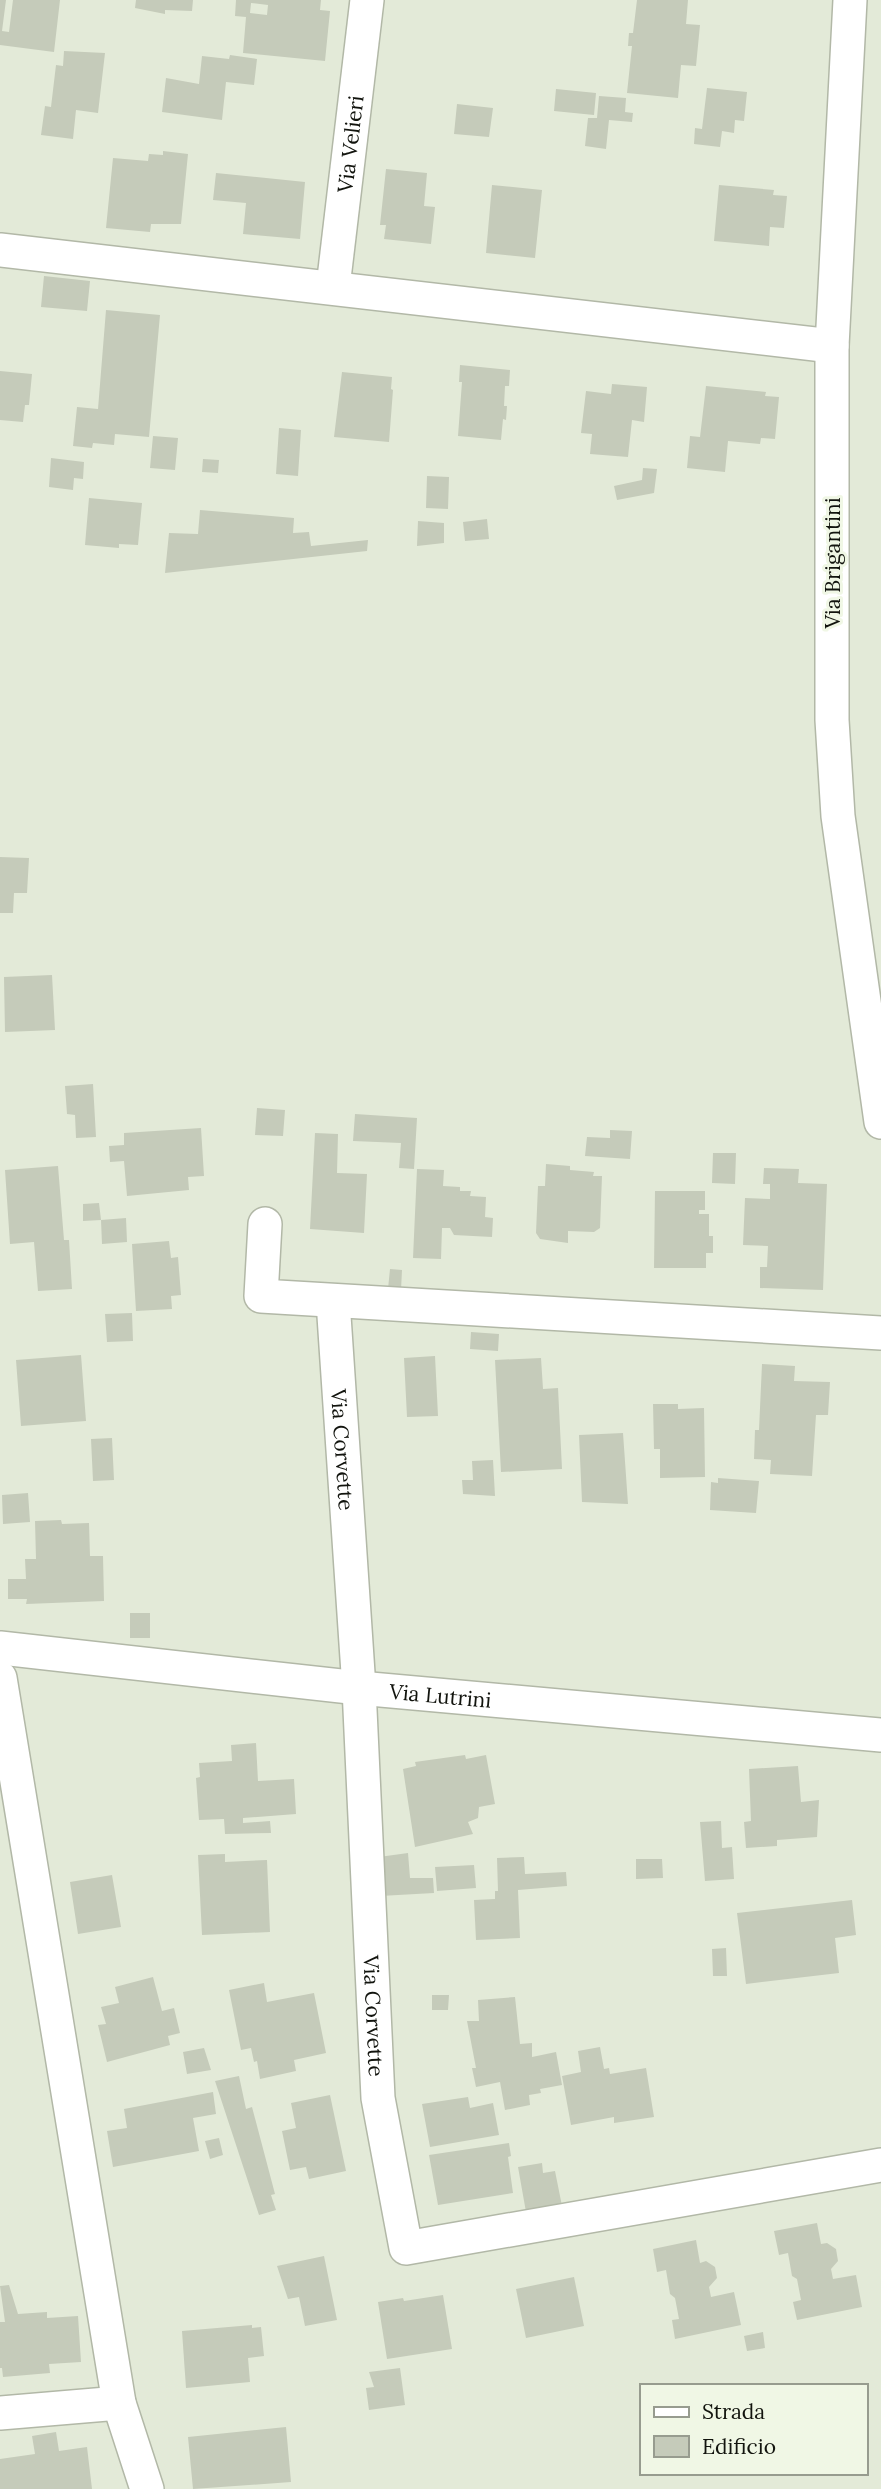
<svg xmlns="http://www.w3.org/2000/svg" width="881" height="2489" font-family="Lora,serif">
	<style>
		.building { fill: #c5cbba; fill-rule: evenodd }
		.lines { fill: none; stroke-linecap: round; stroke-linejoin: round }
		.minor-casing { stroke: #b2b8a7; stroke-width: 36 }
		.minor { stroke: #fff; stroke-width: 33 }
		.labels { text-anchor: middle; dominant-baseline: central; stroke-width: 6; stroke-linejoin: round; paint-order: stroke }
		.street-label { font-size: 21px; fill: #12140e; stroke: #f0f7e5 }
	</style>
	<rect width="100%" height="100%" fill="#e3ead8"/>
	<path class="building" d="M0 0H6L2 31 9 32 13 0H60L54 52 0 45Z
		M136 0H193L192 11 165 10V14L135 8Z
		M236 0H321L320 10 330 11 325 61 243 53 246 17 235 16ZM251 3 268 5 267 15 250 13Z
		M637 0H688L686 24 700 25 696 66 681 65 678 98 627 93 632 46H628L629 33H633Z
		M64 51 105 53 98 113 76 110 73 139 41 135 45 106 51 107 56 65 63 66Z
		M230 55 257 59 254 85 226 82 222 120 162 112 166 78 199 84 202 56 229 59Z
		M707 88 747 92 744 121 735 120 734 133 722 131 720 147 694 144 695 128 702 129Z
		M556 89 596 93 594 115 554 111Z
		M599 96 626 98 625 112 633 113 632 122 609 120 606 149 585 146 588 118H597Z
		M457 104 493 108 489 137 454 134Z
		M163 151 188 154 181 224H151L150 232 106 228 113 158 148 161 149 154 163 155Z
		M386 169 427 173 424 206 435 207 431 244 384 239 386 225H380Z
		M216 173 305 182 300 239 243 234 246 203 213 200Z
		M492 185 542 190 535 258 486 253Z
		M719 185 774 190 773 195 787 196 784 228 770 227 769 246 714 241Z
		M44 276 90 281 87 311 41 307Z
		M106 310 160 315 149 437 115 434 114 445 93 443 92 448 73 446 77 407 98 409Z
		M460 365 510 370 509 386H505L504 406H507L506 420 503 419 501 440 458 436 462 382H459Z
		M0 371 32 374 29 405H25L23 422 0 420Z
		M342 372 392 377 391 389 393 390 389 442 334 437Z
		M612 384 647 387 644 422 632 420 628 457 590 454 592 434 581 433 586 391 611 394Z
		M706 386 766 392 765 396 779 397 775 439 761 438 760 444 728 441 725 472 687 468 690 436 700 437Z
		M279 428 301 430 298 476 276 474Z
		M153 436 178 438 175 470 150 468Z
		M51 458 84 462 83 479 74 478 73 490 49 487Z
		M203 459 219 460 218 473 202 472Z
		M643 468 657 469 654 493 617 500 614 486 642 480Z
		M427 476 449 477 448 509 426 508Z
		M89 498 142 503 138 545 119 544V548L85 545Z
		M200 510 294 518 293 533 309 532 311 546 368 540 367 551 165 573 169 533 198 534Z
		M487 519 489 539 465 541 463 522Z
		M418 521 444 523V543L417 546Z
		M0 857 29 858 27 893H14L13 913H0Z
		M52 975 55 1030 5 1032 4 977Z
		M93 1084 96 1137 76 1138 75 1115 67 1114 65 1086Z
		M257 1108 285 1110 283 1136 255 1135Z
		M355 1114 417 1118 414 1169 399 1168 401 1143 353 1141Z
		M201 1128 204 1176 188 1177 189 1190 127 1196 124 1161 110 1162 109 1146 124 1145V1133Z
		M610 1130 632 1131 630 1159 585 1156 587 1137 610 1138Z
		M315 1133 338 1134 337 1173 367 1174 364 1233 310 1229Z
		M713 1153H736L735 1184 712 1183Z
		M546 1164 570 1166V1170L594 1172 593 1176H602L600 1228 594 1232 568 1231V1243L540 1239 536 1233 538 1186H545Z
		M58 1166 64 1240H69L72 1289 38 1291 34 1242 10 1244 5 1170Z
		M764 1168 799 1169 798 1183 827 1184 823 1290 760 1288V1267H767L768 1246 743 1245 745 1198 770 1199V1184H763Z
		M417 1169 444 1170 443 1186 460 1187V1191H471L470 1196 486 1197 485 1217 493 1218 492 1237 454 1235 450 1228H442L441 1259 413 1258Z
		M655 1191H705V1210H699V1214H709V1236H713V1253H706V1268H654Z
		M99 1203 101 1220 83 1221V1204Z
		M126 1218 127 1242 102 1244 101 1220Z
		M169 1241 171 1258 178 1257 181 1295 171 1296 172 1309 136 1311 132 1244Z
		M390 1269 402 1270 401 1290 388 1289Z
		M132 1313 133 1341 107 1342 105 1314Z
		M471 1332 499 1334 498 1351 470 1349Z
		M81 1355 86 1421 21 1426 16 1360Z
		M435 1356 438 1416 407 1417 404 1358Z
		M541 1358 543 1389 558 1388 562 1469 501 1472 495 1360Z
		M762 1364 795 1366 794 1381 830 1382 828 1415H816L812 1476 770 1474 771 1460 754 1459 755 1430H759Z
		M653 1404H678V1409L704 1408 705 1477 660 1478V1449H654Z
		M623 1433 628 1504 582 1502 579 1435Z
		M112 1438 114 1480 93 1481 91 1439Z
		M493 1460 495 1496 463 1494 462 1480H473L472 1461Z
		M718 1478 759 1481 756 1513 710 1510 711 1482 718 1483Z
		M28 1493 30 1522 3 1524 2 1495Z
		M61 1520 62 1524 89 1523 90 1556H103L104 1601 26 1604 27 1599H8V1579H26L25 1559H36L35 1521Z
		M130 1613H150V1638H130Z
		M256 1743 258 1781 294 1779 296 1814 243 1818V1823L270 1821 271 1833 225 1834 224 1819 199 1820 196 1778 200 1777 199 1763 232 1761 231 1745Z
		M465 1755 466 1759 486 1755 495 1804 479 1807 478 1818 468 1822 473 1834 415 1847 403 1769 416 1766 415 1762Z
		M798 1766 801 1802 819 1800 817 1837 777 1840V1846L746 1848 744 1822 751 1821 749 1769Z
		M721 1821 722 1848 732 1847 734 1879 705 1881 700 1822Z
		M408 1853 410 1878H433L434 1893 380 1896 379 1857Z
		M225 1854V1862L267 1860 270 1932 202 1935 198 1855Z
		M524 1857 525 1874 566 1872 567 1886 518 1890 520 1938 476 1940 474 1900 495 1899V1891H498L497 1858Z
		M636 1859H662L663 1878 636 1879Z
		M474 1865 476 1888 437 1891 435 1867Z
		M112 1875 121 1927 78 1934 70 1882Z
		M852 1900 856 1935 835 1938 839 1973 746 1984 737 1913Z
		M726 1948 727 1976H713L712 1949Z
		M153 1977 162 2011 174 2008 180 2033 168 2036 170 2045 107 2062 98 2025 106 2024 101 2007 119 2003 115 1987Z
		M264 1983 267 2002 314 1993 326 2053 294 2060 296 2071 260 2079 257 2061 254 2062 251 2048 241 2050 229 1990Z
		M432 1995H449L448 2010H432Z
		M515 1997 520 2044 532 2043V2057L556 2052 562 2085 540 2089 541 2093 529 2095 530 2105 505 2110 500 2082 476 2087 472 2068H476L467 2021H479L478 2000Z
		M600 2047 604 2069 609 2068 610 2074 646 2068 654 2117 614 2123V2117L571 2125 562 2076 581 2072 578 2051Z
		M204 2048 211 2070 187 2074 183 2052Z
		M239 2076 246 2109 252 2107 275 2194 271 2195 276 2210 259 2215 215 2081Z
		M213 2092 216 2114 193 2118 199 2151 113 2167 107 2131 127 2128 124 2109Z
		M330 2095 346 2171 309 2179 306 2167 290 2170 282 2131 296 2128 291 2103Z
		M468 2097 470 2108 493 2103 499 2135 430 2147 422 2104Z
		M219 2138 223 2155 210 2159 205 2141Z
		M509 2143 511 2156 508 2157 513 2193 438 2205 429 2155Z
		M542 2163 543 2173 555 2171 562 2206 526 2212 518 2167Z
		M817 2223 821 2244 827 2243 836 2249 838 2261 831 2269 833 2279 856 2275 862 2307 797 2320 793 2302 801 2300 797 2279 792 2276 788 2253 779 2255 774 2231Z
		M696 2240 700 2263 706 2261 715 2267 717 2278 709 2287 711 2297 734 2292 741 2325 675 2339 672 2320 679 2319 675 2298 670 2294 666 2270 657 2272 653 2249Z
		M324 2256 337 2320 305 2326 299 2297 288 2299 277 2266Z
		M574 2277 584 2326 526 2338 516 2289Z
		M9 2285 18 2314 47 2312V2318L78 2316 81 2362 49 2364 50 2373 3 2377 2 2368H0V2322H5L0 2286Z
		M443 2295 452 2349 387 2359 378 2302 403 2298 404 2301Z
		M252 2325V2328L261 2327 264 2356 248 2358 250 2382 186 2388 182 2331Z
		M763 2332 765 2348 747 2351 744 2336Z
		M400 2368 405 2405 369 2410 366 2388 374 2387 369 2372Z
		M286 2427 291 2482 193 2489 188 2437Z
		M56 2432 59 2451 87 2447 92 2489H0V2459L35 2454 32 2436Z"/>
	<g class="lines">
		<g class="minor-casing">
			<g id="minor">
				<path d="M850 0 832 346V720L838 816 881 1122"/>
				<path d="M0 250 832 346"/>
				<path id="s1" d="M333 287 367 0"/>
				<path d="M265 1224 261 1296 881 1333"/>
				<path id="s2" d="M333 1301 359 1688 378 2098 406 2248 881 2165"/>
				<path id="s3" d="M0 1648 359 1688 881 1735"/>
				<path d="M0 1678 119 2403 147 2489"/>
				<path d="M0 2413 119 2403"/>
			</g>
		</g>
		<use href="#minor" class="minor"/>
	</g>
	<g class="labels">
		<g class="street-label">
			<text stroke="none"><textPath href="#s1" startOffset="144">Via Velieri</textPath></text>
			<text transform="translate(832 563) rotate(-90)">Via Brigantini</text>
			<text stroke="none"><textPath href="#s2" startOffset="149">Via Corvette</textPath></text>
			<text stroke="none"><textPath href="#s3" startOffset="443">Via Lutrini</textPath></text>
			<text stroke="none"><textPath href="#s2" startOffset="716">Via Corvette</textPath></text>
		</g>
	</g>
	<rect x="640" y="2384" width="228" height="91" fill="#f0f7e5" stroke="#979c8f" stroke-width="2"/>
	<rect x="654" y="2407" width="35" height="10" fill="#ffffff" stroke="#979c8f" stroke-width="2"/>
	<text x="702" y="2419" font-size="21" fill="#12140e">Strada</text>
	<rect x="654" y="2436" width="35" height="21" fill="#c5cbba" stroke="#979c8f" stroke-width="2"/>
	<text x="702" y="2454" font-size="21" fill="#12140e">Edificio</text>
</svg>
